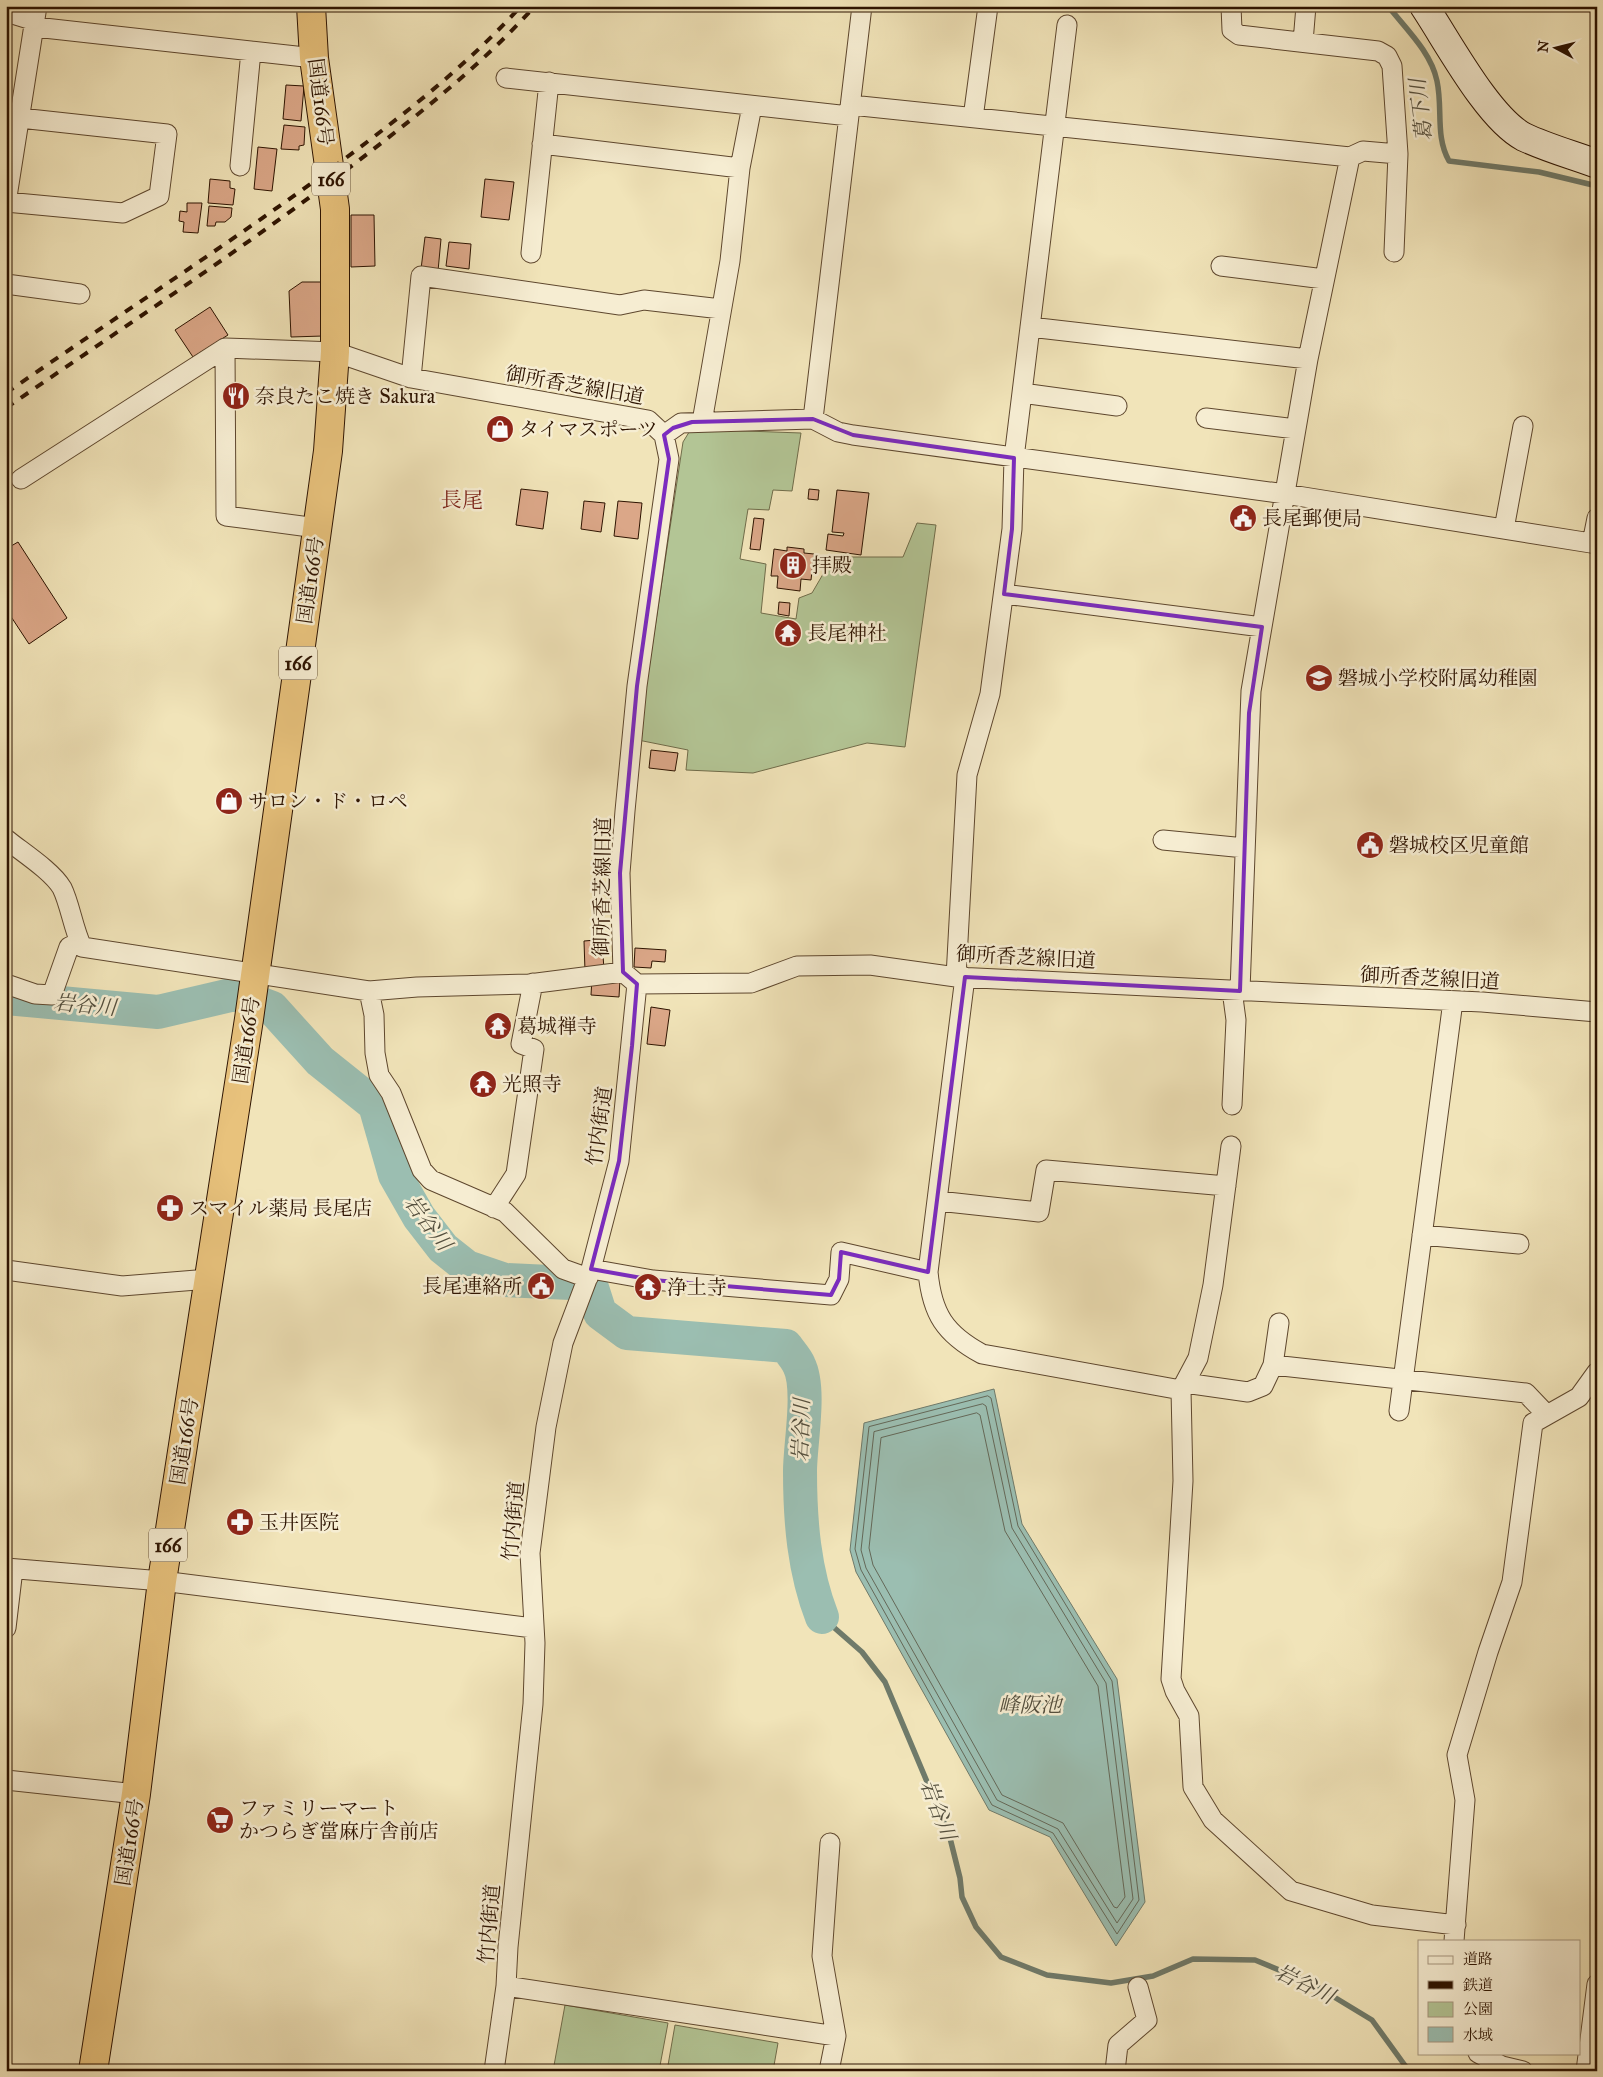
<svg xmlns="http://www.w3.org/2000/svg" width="1603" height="2077" font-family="'IM FELL Great Primer','Noto Serif JP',serif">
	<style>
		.green { fill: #b3c595; stroke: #706c4a }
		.water { fill: #9bbeb1; stroke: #6f7a6a }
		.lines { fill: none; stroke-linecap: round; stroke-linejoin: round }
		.shore { stroke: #646858; stroke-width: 1 }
		.stream { stroke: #6f7a6a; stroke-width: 5.5 }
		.river { stroke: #9bbeb1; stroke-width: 34 }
		.building { fill: #dba788; stroke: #2d1300 }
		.street-casing { stroke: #5e472e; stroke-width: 21 }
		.secondary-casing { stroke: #2d1300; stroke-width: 30 }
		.highway-casing { stroke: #2d1300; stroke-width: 30 }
		.street { stroke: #f6edd2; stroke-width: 19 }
		.secondary { stroke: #f6edd2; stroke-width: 28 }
		.highway { stroke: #e8c27c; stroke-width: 28 }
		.rail { stroke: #2d1300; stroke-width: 4; stroke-dasharray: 9 9; stroke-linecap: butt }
		.marked { fill: none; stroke: #7b2cbf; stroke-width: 4; stroke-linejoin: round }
		.labels { text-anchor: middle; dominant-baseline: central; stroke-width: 5; stroke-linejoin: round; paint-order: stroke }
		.shield { fill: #f6edd2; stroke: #69543f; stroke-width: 1 }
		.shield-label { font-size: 19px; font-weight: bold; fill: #2d1300 }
		.street-label { font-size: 20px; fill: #2d1300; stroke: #f6edd2 }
		.poi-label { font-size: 20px; fill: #2d1300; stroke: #f6edd2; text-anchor: start }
		.water-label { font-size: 21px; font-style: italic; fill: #544f3e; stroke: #f6edd2 }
		.neighbourhood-label { font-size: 21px; fill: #7a1f14; stroke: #f6edd2 }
	</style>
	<rect width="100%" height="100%" fill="#f1e4b9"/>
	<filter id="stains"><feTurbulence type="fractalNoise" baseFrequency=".004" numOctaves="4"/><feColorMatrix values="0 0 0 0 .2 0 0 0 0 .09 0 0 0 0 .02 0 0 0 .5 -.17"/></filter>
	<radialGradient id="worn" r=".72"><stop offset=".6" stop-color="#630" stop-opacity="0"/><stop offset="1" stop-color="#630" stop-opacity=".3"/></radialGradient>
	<path class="green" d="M691 429 801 433 792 491 773 490 769 510 748 509 740 559 766 564 761 613 796 619 799 598 812 593 833 557H903L917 523 936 525 905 747 867 743 753 773 686 770 688 750 638 740 683 442Z
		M565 2005 668 2023 659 2071H553Z
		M675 2025 778 2043 773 2071H667Z"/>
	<path class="water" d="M994 1389 1022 1524 1117 1679 1145 1902 1116 1946 1050 1837 989 1810 856 1572 850 1550 864 1423Z"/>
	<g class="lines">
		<path class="shore" d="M988 1396 991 1398 1018 1526 1112 1681 1139 1900 1117 1934 1053 1833 992 1805 861 1570 855 1549 869 1427Z
			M983 1404 986 1406 1012 1528 1106 1683 1133 1899 1117 1923 1058 1829 997 1800 866 1568 861 1550 874 1432Z
			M977 1413 980 1415 1005 1531 1098 1686 1125 1897 1117 1908 1114 1907 1063 1823 1002 1795 873 1565 869 1548 881 1438Z"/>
		<path class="stream" d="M1388 6C1406 29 1431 52 1437 81 1443 109 1435 136 1449 161L1539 172 1597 186
			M822 1617 862 1652 885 1682 949 1834 960 1878 962 1897 976 1927 1001 1957 1047 1975 1111 1983 1153 1976 1193 1959 1255 1960 1311 1983 1372 2020 1409 2071"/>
		<path class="river" d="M6 998 158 1012 235 994 272 1008 320 1061 375 1105 395 1175 419 1217 443 1248 467 1267 505 1280 571 1283 592 1288 600 1313 627 1333 786 1346C790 1352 796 1358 799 1365 811 1389 800 1444 800 1471 800 1521 804 1571 822 1617"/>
	</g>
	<path class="building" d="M286 85 304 86 301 121 283 119Z
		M284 125 305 127 304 145 299 146V150L281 149Z
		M258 147 277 149 272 191 254 189Z
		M210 179 230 181V188L235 189 233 205 208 203Z
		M485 179 514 182 509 220 481 217Z
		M187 203H202L198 233 183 232 184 222 179 221 180 211 187 212Z
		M209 206 232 208 231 217 225 222H216L215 226H207Z
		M351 215H374L375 266 351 267Z
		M425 237 441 239 438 271 421 269Z
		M449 242 471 244 469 269 446 266Z
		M302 282H321L323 336 291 337 289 291Z
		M210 307 228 335 193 357 175 330Z
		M521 489 548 492 543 529 516 525Z
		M809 489 819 490 818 500 808 499Z
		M837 490 869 493 861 555 826 550 828 534 843 536 844 533 832 532Z
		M584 501 605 503 601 532 581 529Z
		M618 501 642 503 638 539 614 536Z
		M754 518 764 519 760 550 750 549Z
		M18 542 67 618 29 644 6 609V549Z
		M787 547 804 549V553L814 554 811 580 801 579 800 591 777 588 778 576H771L774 549 787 551Z
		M779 602 790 603 789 616 778 614Z
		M651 750 678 753 675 771 649 768Z
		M608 939 609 955H603L604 970 585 971 584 941Z
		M635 948 666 950 665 962 652 961 651 968 634 967Z
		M592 978 620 979 619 997 591 995Z
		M651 1007 670 1010 665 1046 647 1044Z"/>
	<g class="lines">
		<g class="street-casing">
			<path id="street" d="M6 12 35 21
				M35 27 314 58
				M1303 42 1306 6
				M506 78 849 116
				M851 105 1350 157 1363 151 1398 154 1392 66 1387 56 1378 51 1239 35 1232 30 1231 6
				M973 118 988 6
				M542 144 740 168
				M240 166 251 51
				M6 202 123 213 159 196 167 134 20 118
				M6 203 37 6
				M1394 252 1398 154
				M531 253 549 82
				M1221 266 1324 279
				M6 284 80 294
				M1030 327 1308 359
				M225 348 226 516 317 528
				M411 378 421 276 620 305 644 300 721 309
				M1022 393 1117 406
				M1206 418 1296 429
				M813 419 838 432 853 435 1285 494 1597 544
				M702 422 730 261 740 168 752 106
				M664 435 681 423 813 419 862 6
				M21 479 225 348 335 352 411 378 648 420 664 435 669 459 637 686 625 811 620 873 623 972 637 984 751 983 797 966 870 965 956 977 1482 1002 1597 1012
				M1504 529 1523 426
				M1592 543 1597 518
				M1004 594 1262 627
				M6 839C22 852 52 871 62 888 70 904 73 928 82 947L369 991 417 987 529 984 623 972
				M1163 840 1245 848
				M956 977 967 775 990 694 1012 529 1014 458 1067 25
				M965 977 928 1272C932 1314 945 1334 982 1354L1181 1390 1183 1481 1171 1679 1175 1691 1189 1716 1193 1787 1213 1820 1291 1891 1372 1915 1456 1925
				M6 984 35 994 52 995 69 947 80 942
				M1232 990 1236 1020 1232 1105
				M369 991 374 1015 375 1053 379 1075 391 1093 422 1170 431 1180 505 1212 563 1269 588 1278
				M1240 991 1251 691 1308 359 1350 157
				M938 1201 1039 1212 1046 1170 1226 1186
				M494 1208 516 1174 534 1049 521 1044 533 983
				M1422 1235 1519 1244
				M591 1269 653 1280 831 1295 839 1279 841 1252 928 1272
				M6 1270 122 1286 209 1279
				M1273 1365 1526 1393 1547 1415
				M1185 1383 1248 1392 1263 1386 1273 1365 1279 1323
				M1181 1390 1198 1358 1213 1285 1231 1146
				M1399 1411 1453 1001
				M6 1568 162 1581 533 1628
				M6 1628 13 1569
				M6 1780 136 1794
				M1454 1941 1465 1800 1457 1755 1488 1652 1512 1582 1533 1423 1579 1397 1597 1372
				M506 1986 836 2036
				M1478 2053 1502 2066 1523 2071
				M494 2071 506 1986 508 1947 533 1704 535 1643 530 1553 546 1427 563 1343 591 1269 619 1161 637 984
				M829 2071 836 2036 822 1956 830 1843
				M1115 2071 1118 2045 1147 2020 1138 1987
				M1586 2071 1597 1984"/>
		</g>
		<g class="secondary-casing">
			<path id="secondary" d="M1424 6C1448 42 1488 118 1524 137 1547 148 1573 155 1597 164"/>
		</g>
		<g class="highway-casing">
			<path id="highway" d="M93 2071 136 1794 162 1581 249 1019 328 451 335 352V209L314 58 311 6"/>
		</g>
		<use href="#street" class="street"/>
		<use href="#secondary" class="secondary"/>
		<use href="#highway" class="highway"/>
		<path class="rail" d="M6 393C112 320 219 250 323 175 393 123 463 70 521 6
			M6 408C118 331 232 256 341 174 409 122 477 70 535 6"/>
	</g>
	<path class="marked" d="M813 419 853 435 1014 458 1012 529 1004 594 1262 627 1249 713 1240 991 965 977 928 1272 841 1252 839 1279 831 1295 653 1280 591 1269 619 1161 632 1046 637 984 623 972 620 873 637 686 669 459 664 435 673 428 692 422Z"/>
	<defs>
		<g id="restaurant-disc" transform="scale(1.4375)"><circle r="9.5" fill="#8f2418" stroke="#f6edd2"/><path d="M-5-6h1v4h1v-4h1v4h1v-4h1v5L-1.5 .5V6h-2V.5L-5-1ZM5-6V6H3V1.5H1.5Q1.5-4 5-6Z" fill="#fff"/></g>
		<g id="shop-disc" transform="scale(1.4375)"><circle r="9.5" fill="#8f2418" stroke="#f6edd2"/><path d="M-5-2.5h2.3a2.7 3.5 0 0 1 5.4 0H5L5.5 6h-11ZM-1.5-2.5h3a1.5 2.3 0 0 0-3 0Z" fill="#fff"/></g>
		<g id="civic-disc" transform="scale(1.4375)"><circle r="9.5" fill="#8f2418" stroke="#f6edd2"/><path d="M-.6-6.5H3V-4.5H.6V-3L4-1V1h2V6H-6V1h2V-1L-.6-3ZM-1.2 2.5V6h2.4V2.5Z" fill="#fff"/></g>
		<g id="building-disc" transform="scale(1.4375)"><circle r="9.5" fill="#8f2418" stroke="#f6edd2"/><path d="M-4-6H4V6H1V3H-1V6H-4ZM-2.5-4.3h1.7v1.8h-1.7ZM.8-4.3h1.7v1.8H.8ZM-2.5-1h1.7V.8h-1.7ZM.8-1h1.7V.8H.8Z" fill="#fff"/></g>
		<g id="temple-disc" transform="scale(1.4375)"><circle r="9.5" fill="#8f2418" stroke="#f6edd2"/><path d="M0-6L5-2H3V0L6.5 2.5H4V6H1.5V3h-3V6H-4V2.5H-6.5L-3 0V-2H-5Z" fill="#fff"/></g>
		<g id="school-disc" transform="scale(1.4375)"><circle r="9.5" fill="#8f2418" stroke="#f6edd2"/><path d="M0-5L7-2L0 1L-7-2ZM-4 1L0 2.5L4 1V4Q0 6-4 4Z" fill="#fff"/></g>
		<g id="pharmacy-disc" transform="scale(1.4375)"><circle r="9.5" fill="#8f2418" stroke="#f6edd2"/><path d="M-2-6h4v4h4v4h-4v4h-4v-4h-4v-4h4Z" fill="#fff"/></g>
		<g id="supermarket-disc" transform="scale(1.4375)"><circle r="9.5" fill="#8f2418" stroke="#f6edd2"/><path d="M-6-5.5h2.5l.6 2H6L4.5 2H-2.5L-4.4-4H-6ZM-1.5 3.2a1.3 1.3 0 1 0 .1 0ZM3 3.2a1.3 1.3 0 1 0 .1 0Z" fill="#fff"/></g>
	</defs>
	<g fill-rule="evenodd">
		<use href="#restaurant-disc" x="236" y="396"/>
		<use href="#shop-disc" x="500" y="429"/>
		<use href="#civic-disc" x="1243" y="518"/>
		<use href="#building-disc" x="793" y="565"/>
		<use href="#temple-disc" x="788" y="633"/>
		<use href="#school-disc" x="1319" y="678"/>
		<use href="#shop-disc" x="229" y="801"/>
		<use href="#civic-disc" x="1370" y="845"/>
		<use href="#temple-disc" x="498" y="1026"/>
		<use href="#temple-disc" x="483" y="1084"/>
		<use href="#pharmacy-disc" x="170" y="1208"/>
		<use href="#civic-disc" x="541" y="1286"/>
		<use href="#temple-disc" x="648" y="1287"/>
		<use href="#pharmacy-disc" x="240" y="1522"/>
		<use href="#supermarket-disc" x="220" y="1820"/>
	</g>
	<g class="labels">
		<g class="shield">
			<rect x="312" y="162.5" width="38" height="33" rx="4"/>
			<rect x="279" y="646.5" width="38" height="33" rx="4"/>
			<rect x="149" y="1528.5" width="38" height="33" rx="4"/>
		</g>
		<g class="shield-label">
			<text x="331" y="179">166</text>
			<text x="298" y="663">166</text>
			<text x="168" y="1545">166</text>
		</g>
		<g class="street-label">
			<text transform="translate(321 102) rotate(83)">国道166号</text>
			<text transform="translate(575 385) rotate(10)">御所香芝線旧道</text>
			<text transform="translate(310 580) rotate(-82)">国道166号</text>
			<text transform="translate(602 887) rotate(-89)">御所香芝線旧道</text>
			<text transform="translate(1026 957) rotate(3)">御所香芝線旧道</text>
			<text transform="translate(1430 978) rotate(3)">御所香芝線旧道</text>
			<text transform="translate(246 1040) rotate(-82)">国道166号</text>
			<text transform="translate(599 1126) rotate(-82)">竹内街道</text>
			<text transform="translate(184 1441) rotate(-81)">国道166号</text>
			<text transform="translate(513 1521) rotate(-85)">竹内街道</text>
			<text transform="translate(129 1842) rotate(-81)">国道166号</text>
			<text transform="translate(489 1924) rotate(-85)">竹内街道</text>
		</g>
		<g class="poi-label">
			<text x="255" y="396">奈良たこ焼き Sakura</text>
			<text x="519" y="429">タイマスポーツ</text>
			<text x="1262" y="518">長尾郵便局</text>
			<text x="812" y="565">拝殿</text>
			<text x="807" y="633">長尾神社</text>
			<text x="1338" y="678">磐城小学校附属幼稚園</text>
			<text x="248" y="801">サロン・ド・ロペ</text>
			<text x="1389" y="845">磐城校区児童館</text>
			<text x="517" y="1026">葛城禅寺</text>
			<text x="502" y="1084">光照寺</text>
			<text x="189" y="1208">スマイル薬局 長尾店</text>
			<text x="522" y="1286" text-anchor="end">長尾連絡所</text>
			<text x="667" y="1287">浄土寺</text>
			<text x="259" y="1522">玉井医院</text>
			<text x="239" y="1808">ファミリーマート<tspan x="239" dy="23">かつらぎ當麻庁舎前店</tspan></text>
		</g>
		<g class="water-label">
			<text transform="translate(1421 110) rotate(-97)">葛下川</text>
			<text transform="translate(85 1005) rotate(5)">岩谷川</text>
			<text transform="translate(428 1223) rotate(53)">岩谷川</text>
			<text transform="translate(801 1430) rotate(-88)">岩谷川</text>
			<text x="1030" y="1705">峰阪池</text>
			<text transform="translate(938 1810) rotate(69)">岩谷川</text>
			<text transform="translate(1305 1984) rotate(26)">岩谷川</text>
		</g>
		<g class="neighbourhood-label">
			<text x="462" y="500">長尾</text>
		</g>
	</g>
	<rect width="1603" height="2077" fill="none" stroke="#f1e4b9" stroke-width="25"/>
	<rect x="8" y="8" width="1588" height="2062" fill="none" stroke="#2d1300" stroke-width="2.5"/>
	<rect x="12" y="12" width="1578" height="2052" fill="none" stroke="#2d1300"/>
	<rect x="1418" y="1940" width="162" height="115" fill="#f6edd2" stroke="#a6967e"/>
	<rect x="1428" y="1956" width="25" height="8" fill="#f6edd2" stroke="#a6967e"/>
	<text x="1463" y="1964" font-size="15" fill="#2d1300">道路</text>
	<rect x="1428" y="1981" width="25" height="8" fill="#2d1300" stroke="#a6967e"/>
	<text x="1463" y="1990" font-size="15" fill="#2d1300">鉄道</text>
	<rect x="1428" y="2002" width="25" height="15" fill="#b3c595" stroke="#a6967e"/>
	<text x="1463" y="2014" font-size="15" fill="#2d1300">公園</text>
	<rect x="1428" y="2027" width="25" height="15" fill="#9bbeb1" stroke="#a6967e"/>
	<text x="1463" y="2040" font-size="15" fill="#2d1300">水域</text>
	<g transform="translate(1556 48) rotate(277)" stroke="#f6edd2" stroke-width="4" paint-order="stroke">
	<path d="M0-4L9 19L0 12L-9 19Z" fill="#2d1300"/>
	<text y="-8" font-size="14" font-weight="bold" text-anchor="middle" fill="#2d1300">N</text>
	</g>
	<rect width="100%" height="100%" filter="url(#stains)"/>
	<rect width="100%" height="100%" fill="url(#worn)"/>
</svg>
